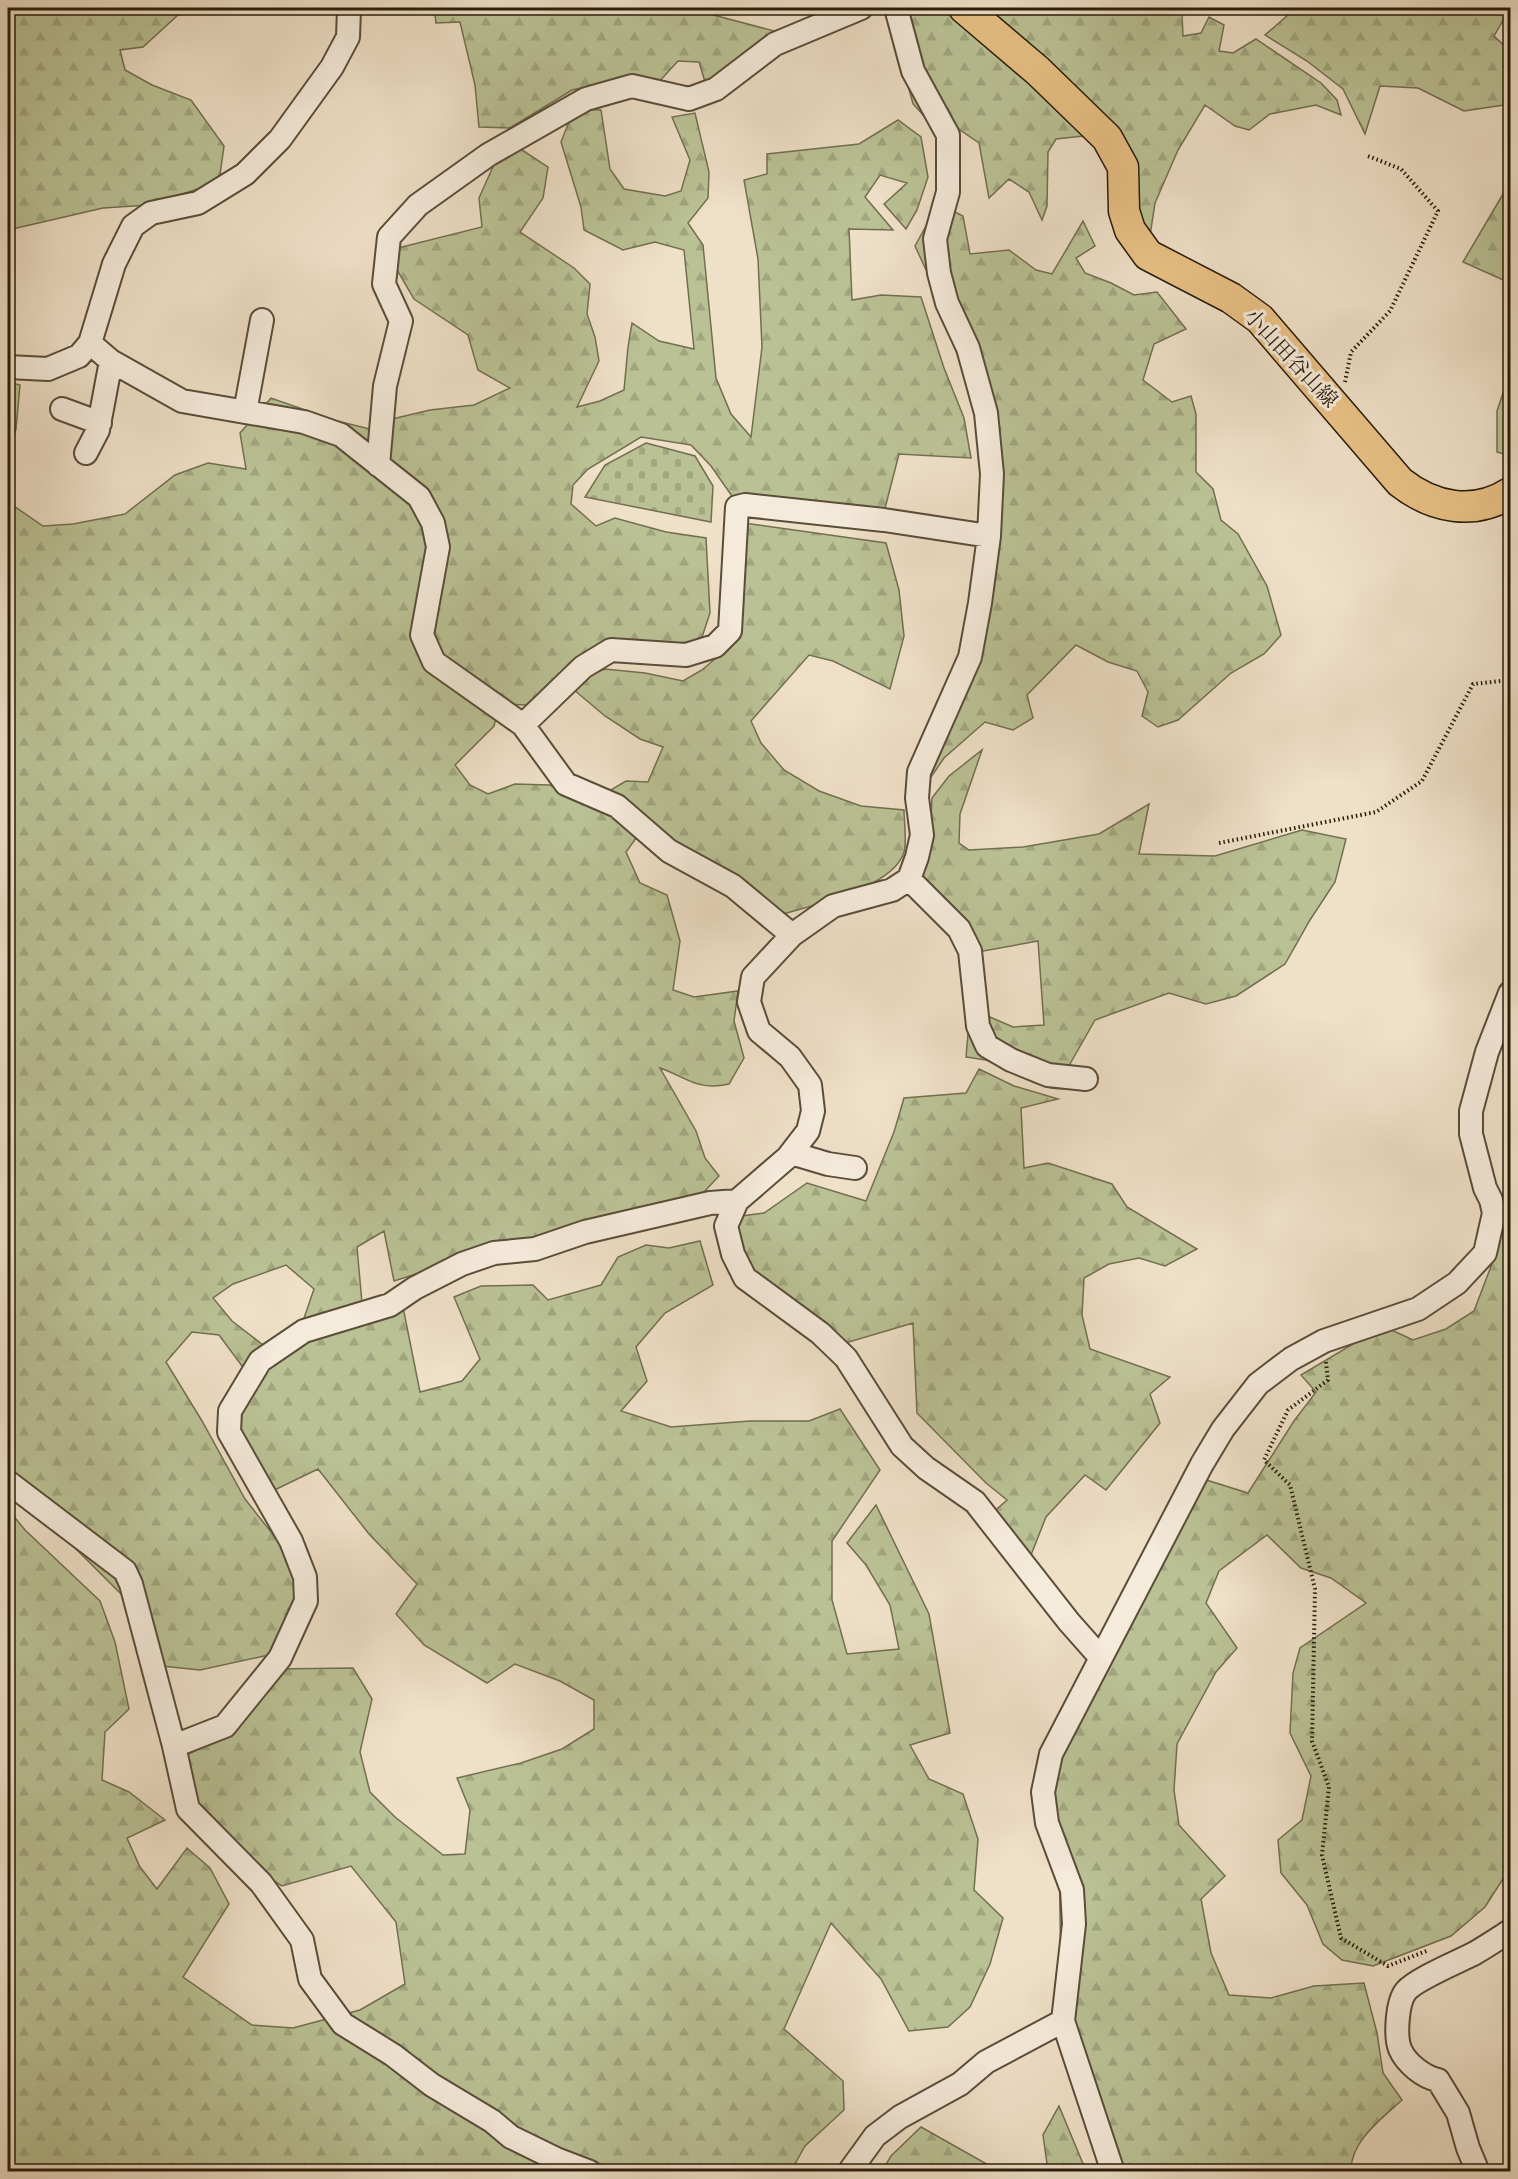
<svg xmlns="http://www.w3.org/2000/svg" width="1518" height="2179" font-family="'IM FELL French Canon','Noto Serif JP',serif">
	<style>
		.forest { fill: url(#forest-firs); stroke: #726f50; stroke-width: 1.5 }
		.cemetery { fill: url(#cemetery-stones); stroke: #726f50; stroke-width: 1.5 }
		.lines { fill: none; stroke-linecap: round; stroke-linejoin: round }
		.minor-casing { stroke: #5a4d3a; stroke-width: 26 }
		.major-casing { stroke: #291c0b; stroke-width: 33 }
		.path { stroke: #291c0b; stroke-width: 4; stroke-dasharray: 1.5 3; stroke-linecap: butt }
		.minor { stroke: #f5ebdb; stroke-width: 22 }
		.major { stroke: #e8c084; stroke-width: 30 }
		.labels { text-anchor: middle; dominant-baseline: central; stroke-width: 6; stroke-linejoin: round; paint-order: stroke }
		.street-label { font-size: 21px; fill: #291c0b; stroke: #f5ebdb }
	</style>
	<defs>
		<pattern id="forest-firs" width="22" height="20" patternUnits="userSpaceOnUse" patternTransform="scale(1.5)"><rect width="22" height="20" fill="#bac295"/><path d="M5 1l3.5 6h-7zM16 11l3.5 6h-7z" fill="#a0a67f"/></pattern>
		<pattern id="cemetery-stones" width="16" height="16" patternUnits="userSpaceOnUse" patternTransform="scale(1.5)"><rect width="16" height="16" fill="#bac295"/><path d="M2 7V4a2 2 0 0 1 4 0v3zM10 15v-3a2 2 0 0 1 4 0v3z" fill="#a0a67f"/></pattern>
	</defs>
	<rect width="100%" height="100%" fill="#efe0c8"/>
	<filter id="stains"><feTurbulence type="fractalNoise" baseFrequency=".00333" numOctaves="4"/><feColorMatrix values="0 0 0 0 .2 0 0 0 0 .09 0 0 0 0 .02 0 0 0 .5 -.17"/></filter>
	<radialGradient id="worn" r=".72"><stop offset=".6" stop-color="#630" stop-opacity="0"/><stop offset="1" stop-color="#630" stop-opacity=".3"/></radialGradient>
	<path class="forest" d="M8 8H227L178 15 143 47 120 50 125 70 152 85 191 100 224 146 219 182 149 205 103 208 8 230Z
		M434 8H700L706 13 774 31 706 85 699 62 678 61 656 85 628 78 572 90 510 128 479 127 475 85 460 22 436 23Z
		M887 8H1184L1182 15 1183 36 1201 33 1209 17 1224 25 1219 51 1233 53 1256 39 1321 83 1337 100 1341 115 1316 105 1270 114 1249 130 1235 126 1205 105 1178 150 1155 203 1149 242 1111 133 1056 139 1048 152 1047 206 1042 220 1029 192 1009 179 989 198 979 143 954 126 925 117 913 104Z
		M1296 8H1510L1494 36 1510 51V98L1504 105 1464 111 1418 88 1380 86 1365 134 1343 89 1307 61 1265 35Z
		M574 109 601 110 610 169 624 189 665 196 681 191 690 160 672 117 695 113 709 172 708 198 688 223 703 245 716 378 731 414 751 437 762 347 758 259 744 180 767 174V154L859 144 898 120 921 137 928 177 917 210 906 229 884 204 907 183 880 175 865 197 893 230 849 229 852 300 881 295 921 297 944 368 964 418 971 458 899 454 883 516 734 499 711 466 691 445 641 437 588 469 573 485 571 504 596 526 615 518 666 532 706 538 710 613 700 643 567 668 526 705 499 704 494 726 455 765 470 785 488 794 515 784 550 785 589 803 626 781 648 782 663 747 640 739 605 716 567 684 605 669 645 673 683 681 702 670 737 640V522L886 543 899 590 904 636 890 689 833 661 809 655 751 721 761 743 784 770 819 791 861 806 904 810C904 821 907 842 904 852 894 887 814 905 783 914L711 880 660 859 636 838 626 852 640 883 667 895 680 941 673 990 694 997 738 991 734 1021 744 1058 729 1084C697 1091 688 1078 660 1068L696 1131 705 1158 719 1176 686 1211 438 1267 394 1281 384 1231 357 1247 362 1303 301 1327 314 1289 286 1265 233 1284 213 1298 232 1321 267 1348 242 1366 219 1335 192 1332 166 1362 202 1421 245 1499 282 1546 300 1591 282 1652 200 1670 152 1665 124 1597 52 1525 8 1473V502L43 526 73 524 125 514 175 475 208 463 246 469 240 433 271 398 337 421 378 431 388 420 430 410 474 405 510 388 478 370 468 335 414 299 386 251 482 227 479 198 496 160 516 146 548 167 543 198 520 232 574 268 590 284 587 314 595 337 599 361 577 407 600 401 624 390 628 347 632 323 659 341 694 349 684 250 655 242 623 250 584 230 581 207 561 142Z
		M1510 185V280L1501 279 1463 262 1506 189Z
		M933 201 963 216 970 254 1009 250 1036 270 1052 274 1083 221 1095 246 1076 258 1085 273 1111 283 1134 295 1157 292 1186 329 1154 344 1143 380 1172 402 1191 396 1196 414V472L1213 489 1221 520 1238 534 1267 586 1281 635 1264 654 1231 673 1178 720 1158 727 1142 716 1148 692 1137 671 1108 662 1076 645 1027 695 1033 718 1013 730 985 722 944 758 929 780 937 734 995 575 973 393 954 346 933 285 915 246 927 224Z
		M1510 372V456L1497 452V411Z
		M8 382 20 385 16 429 8 457Z
		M982 750 960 814 959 843 969 850 1023 847 1099 834 1149 804 1139 854 1215 856 1302 830 1346 839 1335 882 1310 920 1285 964 1236 996 1206 1004 1169 993 1095 1020 1070 1064 1078 1086C1043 1097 1020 1072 989 1061 982 1059 973 1058 966 1057L969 1022 990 1017 1013 1027 1044 1025 1038 941 967 954 920 878 929 854 932 798 949 776Z
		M979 1069 1014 1086 1058 1099 1021 1108 1024 1168 1048 1163 1112 1184 1127 1207 1197 1249 1165 1266 1139 1258 1109 1264 1084 1278 1082 1315 1090 1349 1170 1377 1150 1394 1160 1423 1106 1490 1085 1475 1046 1517 1025 1570 983 1521 1007 1500 986 1483 917 1413 913 1323 832 1347 737 1275 734 1217 764 1213 807 1183 866 1201 894 1132 904 1098 966 1093Z
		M1510 1208V1868L1485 1907 1451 1936 1373 1966 1342 1960 1323 1944 1307 1905 1281 1873 1278 1840 1302 1820 1311 1776 1290 1733 1293 1673 1300 1648 1366 1603 1331 1578 1301 1568 1267 1535 1219 1571 1206 1603 1237 1648 1216 1672 1177 1744 1174 1790 1179 1825 1225 1876 1201 1899 1211 1953 1229 1995 1271 1998 1314 1986 1364 1983 1377 2033 1383 2073 1402 2100C1382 2118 1350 2142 1351 2171H1122L1061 1983 1059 1843 1046 1784 1084 1687 1131 1625 1141 1574 1203 1479 1248 1493 1294 1421 1316 1392 1301 1375 1383 1326 1413 1340 1446 1329 1474 1311 1490 1269Z
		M700 1241 713 1285 665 1313 636 1347 647 1381 621 1411 671 1427 750 1421H809L840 1409 880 1470 832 1541V1600L847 1654 899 1649 890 1605 866 1565 847 1543 876 1505 929 1614 950 1733 910 1745 929 1779 963 1794 978 1839 974 1890 1003 1918 990 1964 970 2007 948 2027 909 2031 881 1979 831 1923 784 2029 843 2081 844 2110 805 2146 791 2171H8V1509L25 1530 100 1601 115 1642 129 1709 105 1732 102 1780 129 1792 165 1820 127 1838 140 1867 157 1889 187 1848 210 1868 229 1904 183 1977 252 2025 293 2028 360 2010 405 1984 396 1922 351 1866 282 1886 238 1858 203 1820 176 1760 222 1738 272 1669 353 1668 372 1699 360 1752 370 1792 395 1817 443 1855 465 1854 470 1810 457 1778 521 1763 562 1749 594 1729V1700L560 1681 515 1664 487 1683 424 1645 396 1614 417 1584 369 1534 318 1469 260 1497 234 1449 241 1390 280 1356 345 1321 401 1297 420 1392 462 1381 480 1359 454 1297 481 1286 533 1285 548 1300 601 1285 618 1257 646 1245 669 1248Z
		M1059 2106 1086 2171H1048L1043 2135Z
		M921 2127 999 2171H882L891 2156Z"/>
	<path class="cemetery" d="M646 443 695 456 713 486 711 522 585 497 605 465Z"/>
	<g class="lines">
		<g class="minor-casing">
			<path id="minor" d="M896 8 913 71 948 135V192L935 239 939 273 947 303 968 348 986 413 992 474 989 536 980 603 970 657 919 772 917 798 922 835 917 857 909 879 892 890 833 906 792 935 753 977 749 1002 759 1031 790 1057 810 1085 813 1111 808 1131 788 1157 737 1201 726 1226 733 1254 745 1278 820 1333 846 1358 902 1446 926 1468 975 1502 1069 1622 1100 1657
				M90 343 111 361 182 401 304 422 341 435 419 497 433 523 438 547 422 635 434 662 523 725 566 784 617 806 669 851 733 886 792 935
				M8 367 48 369 79 356 90 343 114 264 133 226 151 213 198 203 245 174 280 139 332 67 348 37 349 8
				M62 409 100 423
				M245 412 262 320
				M86 453 98 430 111 361
				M378 465 385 386 401 321 384 284 389 237 418 205 488 155 586 99 632 86 689 99 716 89 775 44 861 8
				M523 725 583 667 611 650 686 655 715 646 730 631 737 507 745 505 884 520 989 536
				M909 879 959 929 970 951 978 1026 987 1046 1011 1060 1048 1075 1086 1079
				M791 1153 828 1164 855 1168
				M8 1482 125 1571 131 1584 174 1746 188 1809 261 1883 302 1940 310 1979 343 2024 393 2055 432 2085 492 2121 511 2137 556 2159 590 2172
				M174 1746 225 1726 280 1658 306 1601 305 1577 291 1541 229 1432 230 1411 260 1361 304 1331 390 1305 415 1288 462 1264 494 1253 535 1249 585 1232 710 1203 737 1201
				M849 2172 875 2136 900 2117 960 2084 986 2062 1063 2021
				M1113 2172 1063 2021 1074 1924 1072 1890 1047 1823 1043 1792 1051 1754 1202 1464 1223 1429 1258 1384 1291 1359 1324 1341 1418 1309 1457 1283 1485 1253 1494 1213 1491 1200 1485 1188 1471 1134V1111L1487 1052 1510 993
				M1478 2172 1468 2148 1458 2113 1438 2080C1423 2077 1406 2063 1400 2049 1395 2036 1397 2002 1406 1991 1416 1979 1460 1961 1475 1953 1487 1946 1499 1938 1510 1931"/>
		</g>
		<g class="major-casing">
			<path id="major" d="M964 8 1038 71 1107 138 1123 167 1124 211 1130 230 1148 255 1231 298 1260 319 1400 482C1433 508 1474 516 1510 493"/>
		</g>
		<path class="path" d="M1345 382 1351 352 1390 311 1438 211 1401 169 1368 156
			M1219 843 1376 812 1422 781 1473 684 1510 680
			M1326 1362 1328 1380 1288 1410 1264 1460 1290 1485 1315 1589 1312 1741 1329 1787 1322 1855 1341 1938 1388 1966 1429 1950"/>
		<use href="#minor" class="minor"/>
		<use href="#major" class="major"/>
	</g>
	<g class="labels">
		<g class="street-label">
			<text transform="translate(1291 358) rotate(47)">小山田谷山線</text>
		</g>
	</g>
	<rect width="1518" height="2179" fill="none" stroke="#efe0c8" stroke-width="30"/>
	<rect x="9" y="9" width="1500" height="2161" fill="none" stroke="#291c0b" stroke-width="3"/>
	<rect x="15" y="15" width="1488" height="2149" fill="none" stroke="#291c0b" stroke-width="1.5"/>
	<rect width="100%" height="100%" filter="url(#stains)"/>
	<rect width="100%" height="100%" fill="url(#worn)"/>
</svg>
